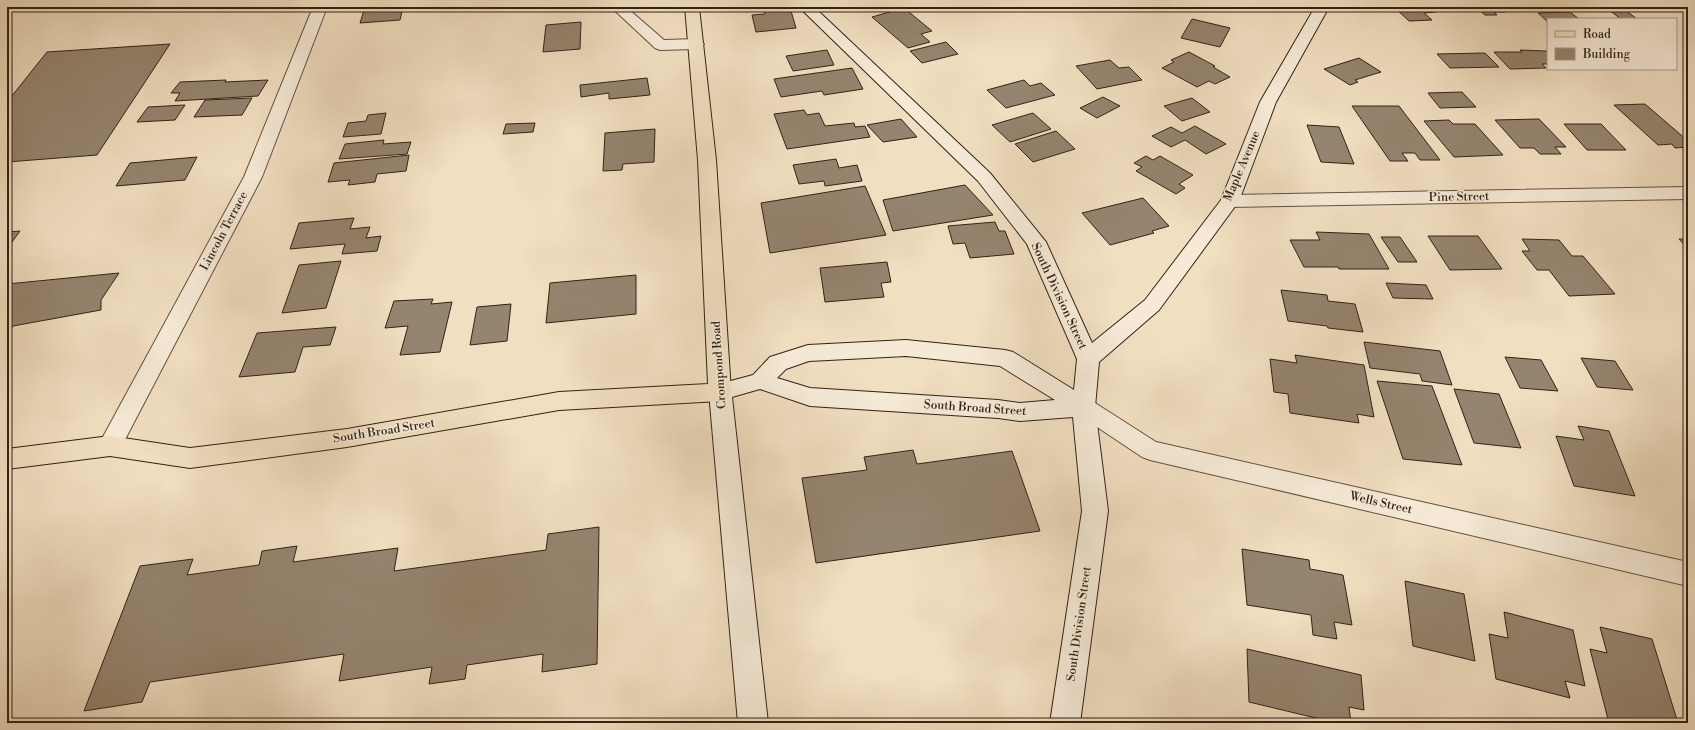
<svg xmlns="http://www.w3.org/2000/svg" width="1695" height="730" font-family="'Libre Bodoni',serif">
<rect width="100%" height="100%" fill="#f1dfc1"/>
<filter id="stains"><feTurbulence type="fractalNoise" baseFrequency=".005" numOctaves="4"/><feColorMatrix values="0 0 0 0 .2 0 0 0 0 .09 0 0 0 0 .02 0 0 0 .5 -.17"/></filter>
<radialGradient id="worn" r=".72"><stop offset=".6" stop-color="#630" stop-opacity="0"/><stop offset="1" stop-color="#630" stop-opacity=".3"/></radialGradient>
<g fill="#95846f" stroke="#312216">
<polygon points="365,7 403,7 400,20 360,23"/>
<polygon points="1212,7 1231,7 1229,11"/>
<polygon points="1414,7 1459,7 1432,8 1436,12 1424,13 1432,20 1409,21 1395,8"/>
<polygon points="1476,7 1518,7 1500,8 1505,12 1494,12 1497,15 1485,15"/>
<polygon points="1605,7 1621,7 1637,19 1621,19"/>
<polygon points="786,8 787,12 791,11 796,28 756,32 752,15 765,14 764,10"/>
<polygon points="904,8 932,31 921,34 930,42 908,48 872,17"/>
<polygon points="1570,12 1579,19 1548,19 1548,22 1538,13"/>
<polygon points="1192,19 1230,28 1220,47 1181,38"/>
<polygon points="581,22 580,49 543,52 546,25"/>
<polygon points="946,42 958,54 922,63 910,51"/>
<polygon points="170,44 97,155 7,162 7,102 47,52"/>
<polygon points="827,50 834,65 793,71 786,56"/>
<polygon points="1520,50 1546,51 1548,52 1548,64 1542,64 1546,68 1510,69 1494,52 1522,52"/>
<polygon points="1189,52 1215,66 1213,67 1230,77 1215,84 1209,81 1197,87 1162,68 1174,62 1171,60"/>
<polygon points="1485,53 1499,67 1450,68 1437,54"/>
<polygon points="1359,58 1381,72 1355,80 1358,82 1350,85 1324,69"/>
<polygon points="1110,60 1119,68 1129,67 1142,80 1097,89 1076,66"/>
<polygon points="852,68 863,89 824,95 822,91 781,97 774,79"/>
<polygon points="647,78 650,95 609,99 609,93 581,97 580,85"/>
<polygon points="226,80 225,82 268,80 258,96 175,101 180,93 171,93 180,82"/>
<polygon points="1024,80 1030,86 1041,83 1055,95 1006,108 987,90"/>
<polygon points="1462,92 1476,107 1440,108 1428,93"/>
<polygon points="1103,97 1120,106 1097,118 1080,108"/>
<polygon points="252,98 242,115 194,117 205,100"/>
<polygon points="1192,98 1210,112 1182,121 1164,106"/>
<polygon points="1645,104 1688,141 1685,142 1688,147 1675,148 1672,144 1658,145 1614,105"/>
<polygon points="185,105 175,120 137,122 148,107"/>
<polygon points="1352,106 1399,106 1440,160 1420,160 1415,153 1402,153 1408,161 1390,161"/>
<polygon points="804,110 807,115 819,113 825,126 854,123 855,127 865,126 870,137 787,149 774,114"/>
<polygon points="386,113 381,134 343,137 348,123 366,121 368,115"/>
<polygon points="1033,113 1051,129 1010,142 992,125"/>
<polygon points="901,119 917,137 883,142 867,125"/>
<polygon points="1539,119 1566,147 1555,147 1561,154 1540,154 1534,148 1520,148 1495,120"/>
<polygon points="1449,120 1453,124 1475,124 1503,155 1454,157 1424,121"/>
<polygon points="535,123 533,132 503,134 506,124"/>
<polygon points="1564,124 1601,124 1626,150 1587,150"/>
<polygon points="1307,125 1339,127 1354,164 1321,162"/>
<polygon points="1195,126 1226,144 1206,154 1185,140 1171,147 1152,136 1171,127 1182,133"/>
<polygon points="655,129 654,162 623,164 622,170 603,171 605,133"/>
<polygon points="1056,131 1075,149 1033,162 1015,144"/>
<polygon points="384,140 383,144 411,142 407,154 339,159 345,144"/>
<polygon points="409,155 406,171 377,174 375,182 348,185 350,180 328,182 334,163"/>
<polygon points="1146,156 1153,160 1160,156 1193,175 1179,184 1185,188 1176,194 1136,171 1142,167 1134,163"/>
<polygon points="197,157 185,180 116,186 130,163"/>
<polygon points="836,159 839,168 857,165 862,181 825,186 824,181 799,184 793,165"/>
<polygon points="965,185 993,215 893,231 883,200"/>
<polygon points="865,186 886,235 770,253 761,203"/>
<polygon points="1143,198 1169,226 1152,231 1154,233 1110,245 1082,213"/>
<polygon points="354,218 350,229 370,227 366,238 381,236 377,251 342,254 345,244 290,249 299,223"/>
<polygon points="995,222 999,231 1005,231 1014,254 970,258 965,243 953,244 948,226"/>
<polygon points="20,231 7,249 7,232"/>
<polygon points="1316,232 1369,234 1389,269 1339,269 1338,267 1304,267 1290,240 1320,240"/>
<polygon points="1428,236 1478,236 1502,269 1450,270"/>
<polygon points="1381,237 1400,237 1417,262 1398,262"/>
<polygon points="1522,239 1559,240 1572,256 1583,256 1615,294 1569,296 1549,270 1537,270 1522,251 1530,251"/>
<polygon points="1679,239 1688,239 1688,249"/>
<polygon points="341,261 326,308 282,313 299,265"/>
<polygon points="887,262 891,282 881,283 884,297 825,302 820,268"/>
<polygon points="119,273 101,300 101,310 13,326 7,336 7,284"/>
<polygon points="636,275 636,314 546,323 550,283"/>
<polygon points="1386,283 1426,285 1433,299 1393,298"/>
<polygon points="1281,290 1327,295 1328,301 1355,304 1363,332 1328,328 1327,326 1288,321"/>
<polygon points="433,299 431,304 452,302 440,352 400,355 408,326 385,328 394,301"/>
<polygon points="511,304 507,341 470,345 477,307"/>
<polygon points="336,327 330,345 303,347 295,372 239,377 257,333"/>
<polygon points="1364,342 1440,351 1452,385 1422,381 1420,374 1370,368"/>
<polygon points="1295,355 1364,365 1374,417 1357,414 1359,423 1290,413 1288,394 1274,392 1270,359 1297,363"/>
<polygon points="1505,357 1541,360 1558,391 1520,388"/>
<polygon points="1581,358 1615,361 1633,390 1597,387"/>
<polygon points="1377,381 1432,386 1462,465 1403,459"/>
<polygon points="1454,389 1499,394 1521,448 1474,443"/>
<polygon points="1578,426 1609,431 1635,496 1574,486 1556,436 1584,440"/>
<polygon points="913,450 917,464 1012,451 1040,531 816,563 802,478 867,470 864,457"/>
<polygon points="599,527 597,664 542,672 543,654 467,665 465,679 429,684 432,667 339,681 344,654 150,682 142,702 84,711 140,566 193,559 187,575 259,565 262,551 297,546 293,562 398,548 394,571 546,550 548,534"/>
<polygon points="1242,549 1309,560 1310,569 1343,575 1352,625 1334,622 1337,639 1313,635 1311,615 1247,605"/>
<polygon points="1405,581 1464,594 1475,661 1413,646"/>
<polygon points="1504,612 1573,630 1585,686 1565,681 1570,698 1496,679 1489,634 1508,638"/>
<polygon points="1600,627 1652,639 1678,723 1609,723 1590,649 1607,653"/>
<polygon points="1247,649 1361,675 1364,710 1349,707 1351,723 1324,723 1324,720 1249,702"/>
</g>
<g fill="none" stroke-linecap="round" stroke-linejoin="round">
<defs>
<polygon id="lane" points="611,7 626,7 664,40 696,39 701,41 704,44 701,47 696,49 660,50 655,48"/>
<g id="street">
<polygon points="313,7 327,7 262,177 118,453 110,456 102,453 98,446 244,177"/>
<polygon points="1688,187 1688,199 1230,207 1223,205 1221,201 1223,197 1230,195"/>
<polygon points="1084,398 1092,401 1156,442 1688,562 1688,586 1150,460 1142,457 1076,413 1073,407 1076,401"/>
</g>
<path id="secondary" d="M799,7H814L990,173L1046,242L1092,343L1145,300L1221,200L1260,102L1315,7H1329L1276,102L1239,201L1159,310L1099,362L1095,407L1108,511L1080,723H1050L1082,511L1073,417L1020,421L998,418L810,406L760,389L732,397L768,723H738L709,392L712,386L753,375L770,357L808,345L906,340L1005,350L1013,352L1074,390L1077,359L1027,244L978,181ZM906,356L1000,366L1055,400L1020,403L998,400L810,388L777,378L786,369L809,361Z"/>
<polygon id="primary" points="685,7 699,7 716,160 731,392 728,398 720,401 559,410 347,447 190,468 110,456 7,469 7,449 110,436 190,448 347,429 559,392 708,384 698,160"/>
</defs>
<use href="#lane" stroke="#615141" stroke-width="2"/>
<use href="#street" stroke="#615141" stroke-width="2"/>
<use href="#secondary" stroke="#312216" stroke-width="2"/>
<use href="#primary" stroke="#312216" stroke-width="2"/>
<use href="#lane" fill="#f6ead7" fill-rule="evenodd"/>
<use href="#street" fill="#f6ead7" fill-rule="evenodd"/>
<use href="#secondary" fill="#f6ead7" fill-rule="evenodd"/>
<use href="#primary" fill="#f1dfc1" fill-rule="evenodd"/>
</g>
<g text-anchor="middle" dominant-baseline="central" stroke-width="3" stroke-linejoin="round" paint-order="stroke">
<g font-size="12" fill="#312216" stroke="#f6ead7">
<text transform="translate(1242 166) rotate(-67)">Maple Avenue</text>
<text transform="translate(1459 197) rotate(-1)">Pine Street</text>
<text transform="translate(224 231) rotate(-62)">Lincoln Terrace</text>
<text transform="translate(1059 296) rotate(65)">South Division Street</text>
<text transform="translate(719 365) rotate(-94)">Crompond Road</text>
<text transform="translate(975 408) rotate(4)">South Broad Street</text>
<text transform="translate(384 431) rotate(-9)">South Broad Street</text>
<text transform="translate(1381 503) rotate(13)">Wells Street</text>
<text transform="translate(1079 624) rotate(-82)">South Division Street</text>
</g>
</g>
<rect width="1695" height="730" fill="none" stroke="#f1dfc1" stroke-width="24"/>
<rect x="8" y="8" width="1679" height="714" fill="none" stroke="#312216" stroke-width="2"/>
<rect x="12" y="12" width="1671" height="706" fill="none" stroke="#312216"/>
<rect x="1547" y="18" width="130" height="52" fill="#f6ead7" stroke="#a79a8a"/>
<rect x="1555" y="31" width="20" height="6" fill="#f1dfc1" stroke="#a79a8a"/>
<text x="1583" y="38" font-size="12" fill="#312216">Road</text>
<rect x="1555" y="48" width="20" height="12" fill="#95846f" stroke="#a79a8a"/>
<text x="1583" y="58" font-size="12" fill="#312216">Building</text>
<rect width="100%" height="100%" filter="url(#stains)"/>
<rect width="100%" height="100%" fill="url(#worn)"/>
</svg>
